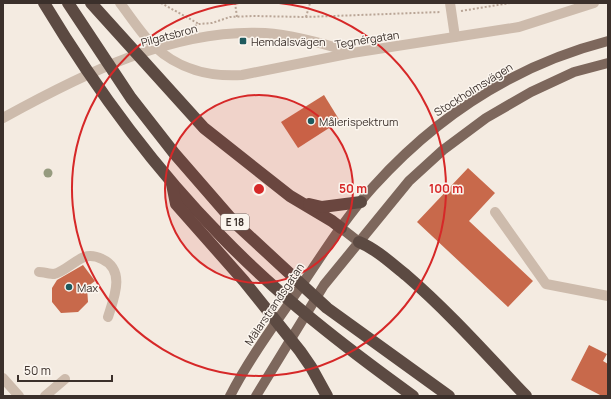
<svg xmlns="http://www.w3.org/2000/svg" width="611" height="399" font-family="Manrope,sans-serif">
<rect width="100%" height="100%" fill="#f4ebe1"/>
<g fill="#c8694b">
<polygon points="324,95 340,121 298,148 281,122"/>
<polygon points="468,168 495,193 469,221 533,281 508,307 417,222"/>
<polygon points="83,265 95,281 87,287 88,302 78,312 61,313 52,302 52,288 57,280"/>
<polygon points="589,345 607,354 603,361 608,364 608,396 602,396 571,380"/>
</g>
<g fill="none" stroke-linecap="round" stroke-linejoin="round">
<g stroke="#b9a596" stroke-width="2" stroke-dasharray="2 2" stroke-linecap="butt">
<polyline points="161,3 199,24"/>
<polyline points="235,3 237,17"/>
<polyline points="461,11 510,3"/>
<polyline points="306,17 310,3"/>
<polyline points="195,26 199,24 212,23 230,17 253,16 306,17 441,12"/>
</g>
<g stroke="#cdbbac" stroke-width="10">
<path d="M120,3C130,16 143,36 154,46C178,69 210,77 242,75L352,53L519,27L594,3"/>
<polyline points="450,3 455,37"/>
<path d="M3,118C81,75 173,28 265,33C294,35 322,43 350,52"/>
<polyline points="495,212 546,284 608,296"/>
<path d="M39,272C43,272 50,274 54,274C64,272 74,261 84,257C90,255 96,256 102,259C126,270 114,298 108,317"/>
<polyline points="3,378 19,396"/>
<polyline points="45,396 65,379"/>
</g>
<g stroke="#7d675c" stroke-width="10">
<polyline points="341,228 359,242"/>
<path d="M230,396C249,359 275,324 299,289C322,255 345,218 373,187C437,116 515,65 608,41"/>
<polyline points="256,396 324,285 409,181 443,150 486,118 531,92 574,72 608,63"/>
</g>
<g stroke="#5c4a42" stroke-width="12">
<path d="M44,3C94,86 152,166 221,236C279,296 345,347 413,396"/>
<polyline points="68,3 131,98 174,153 234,222 327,308 449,396"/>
<polyline points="91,3 204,128 290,196 332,221 341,228"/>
<polyline points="172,184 176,204 244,281 300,351 311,367 327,396"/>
<polyline points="309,204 322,207 361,202"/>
<path d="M359,242C376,249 391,263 406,275C449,312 487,355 526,396"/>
</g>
</g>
<circle fill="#969b7f" cx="48" cy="173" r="4.5"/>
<circle cx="259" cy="189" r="94" fill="#d62828" fill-opacity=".12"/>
<g fill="none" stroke="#d62828" stroke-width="2">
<circle cx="259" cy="189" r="94"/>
<path d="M279 3A187 187 0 1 1 239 3"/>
</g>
<g fill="#1f5a5e" stroke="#fbf5ee" stroke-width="1.5">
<rect x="239" y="37" width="8" height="8" rx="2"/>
<circle cx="311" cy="121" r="4"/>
<circle cx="69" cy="287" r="4"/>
</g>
<g text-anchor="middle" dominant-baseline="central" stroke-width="3" stroke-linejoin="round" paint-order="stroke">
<rect fill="#fbf5ee" stroke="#756b66" stroke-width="1" x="221" y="214" width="28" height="16" rx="3"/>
<g font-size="10" font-weight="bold" fill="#3b302b">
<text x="235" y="222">E 18</text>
</g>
<g font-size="11" fill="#3b302b" stroke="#fbf5ee">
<text transform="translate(169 35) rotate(-15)">Pilgatsbron</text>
<text transform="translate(367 39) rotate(-9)">Tegnérgatan</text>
<text transform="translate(473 89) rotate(-32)">Stockholmsvägen</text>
<text transform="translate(274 304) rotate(-56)">Mälarstrandsgatan</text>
</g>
<g font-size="11" fill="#3b302b" stroke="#fbf5ee" text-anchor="start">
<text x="251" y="41">Hemdalsvägen</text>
<text x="319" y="121">Målerispektrum</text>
<text x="77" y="287">Max</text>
</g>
</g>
<circle cx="259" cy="189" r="6" fill="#d62828" stroke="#fbf5ee" stroke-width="2"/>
<g font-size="12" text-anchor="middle" font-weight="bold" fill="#d62828" stroke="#fbf5ee" stroke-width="3" stroke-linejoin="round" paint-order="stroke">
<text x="353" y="193">50 m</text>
<text x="446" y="193">100 m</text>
</g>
<rect width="611" height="399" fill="none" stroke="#3b302b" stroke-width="8"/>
<path d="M18 375v6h94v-6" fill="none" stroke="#3b302b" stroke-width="2"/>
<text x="24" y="375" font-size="12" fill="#3b302b" stroke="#fbf5ee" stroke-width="3" paint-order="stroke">50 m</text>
</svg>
